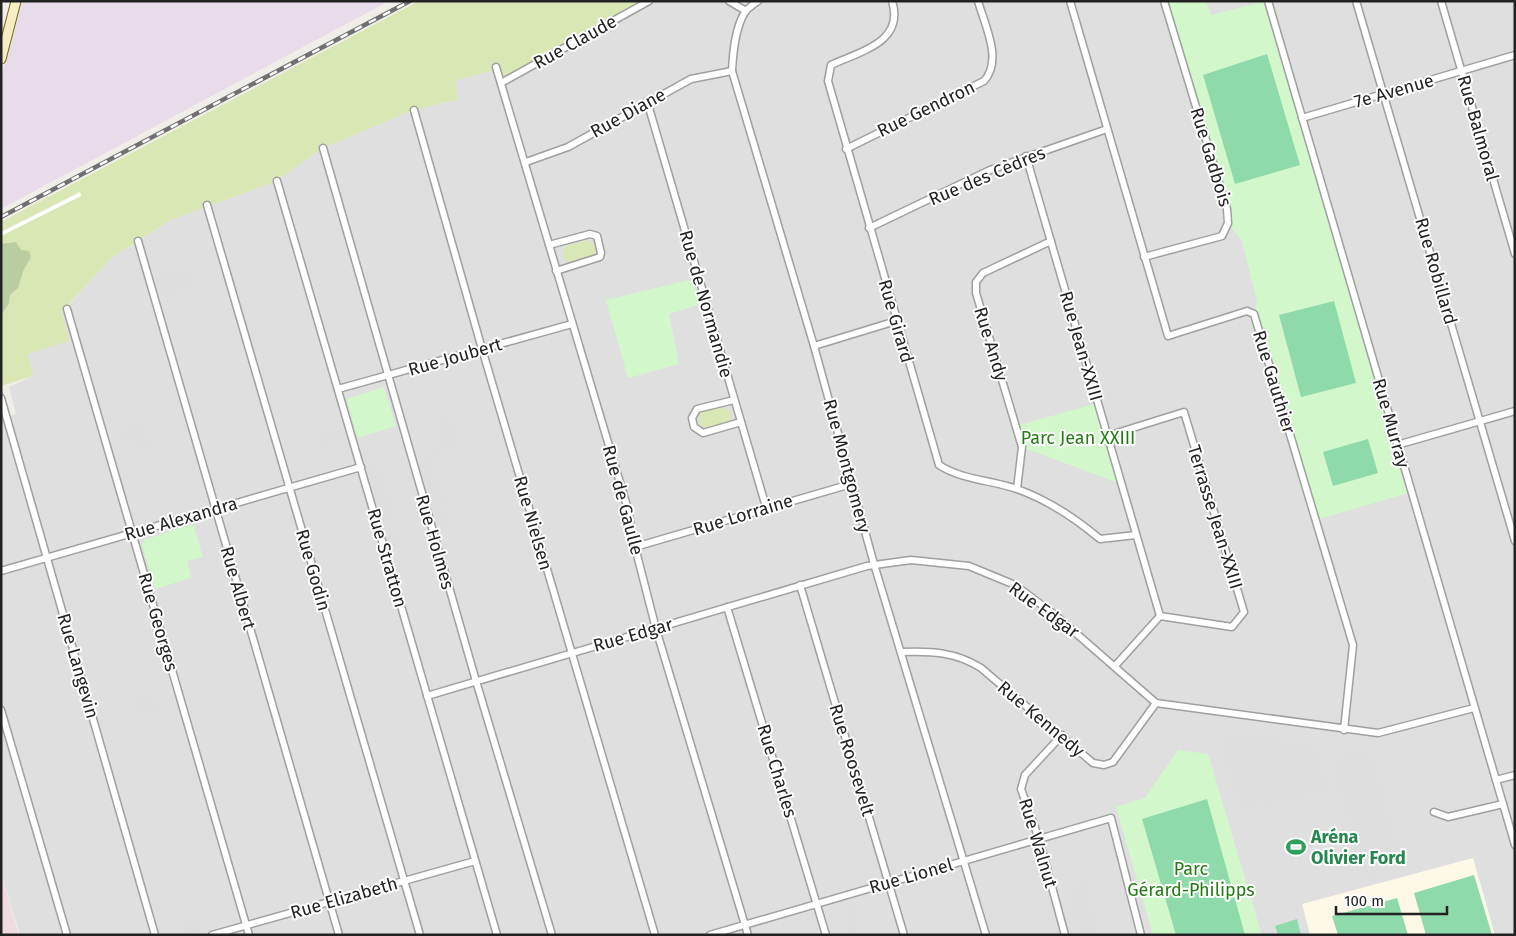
<svg xmlns="http://www.w3.org/2000/svg" width="1516" height="936" font-family="'Fira Sans',sans-serif">
<rect width="100%" height="100%" fill="#f1ede9"/>
<polygon fill="#e0dfdf" points="649,1 1515,1 1515,935 20,935 1,872 1,419 16,414 9,387 33,376 27,354 69,341 62,313 110,259 171,220 277,181 323,148 414,110 459,99 455,81 490,71 496,67"/>
<polygon fill="#f0dbdf" points="1,873 19,935 1,935"/>
<polygon fill="#e9dcea" points="21,1 389,1 1,209 1,78"/>
<polygon fill="#fdf8e7" points="1473,858 1495,935 1310,935 1302,904"/>
<g fill="#d9e7b4">
<polygon points="419,1 649,1 501,83 496,67 491,71 455,81 459,99 414,110 323,148 277,181 171,220 110,259 62,312 69,341 28,354 33,376 1,386 1,316 9,303 10,295 18,288 24,269 31,258 21,250 1,244 1,222"/>
<polygon points="588,240 595,245 596,251 590,257 572,262 564,259 563,252 566,246"/>
<polygon points="721,407 730,411 732,415 728,422 707,428 701,426 698,419 702,412"/>
</g>
<polygon fill="#b9cda1" points="16,242 21,250 29,251 31,258 24,269 18,288 10,295 9,303 1,316 1,244"/>
<g fill="#d2f7cb">
<polygon points="1164,1 1206,1 1211,15 1266,1 1412,492 1316,520 1254,314 1257,301 1242,241 1228,223"/>
<polygon points="693,279 701,304 669,314 679,364 628,378 606,300"/>
<polygon points="384,387 396,426 357,438 347,399"/>
<polygon points="1098,403 1121,484 1022,447 1016,426"/>
<polygon points="193,524 203,557 187,561 191,578 155,589 142,544 144,540"/>
<polygon points="1178,750 1208,754 1262,935 1153,935 1116,807 1145,798"/>
</g>
<g fill="#8edaab">
<polygon points="1267,54 1300,165 1235,184 1203,75"/>
<polygon points="1334,301 1356,383 1301,397 1279,315"/>
<polygon points="1368,439 1378,473 1333,486 1323,452"/>
<polygon points="1207,799 1245,935 1176,935 1142,819"/>
<polygon points="1474,875 1492,935 1426,935 1414,893"/>
<polygon points="1397,898 1408,935 1338,935 1332,916"/>
<polygon points="1297,919 1301,935 1278,935 1275,926"/>
</g>
<g fill="#dedede">
<polygon points="189,266 195,287 163,297 156,275"/>
<polygon points="450,412 460,446 436,453 438,460 432,462 441,495 448,494 450,499 443,502 449,524 440,527 420,457 432,454 431,448 443,445 435,416"/>
<polygon points="139,417 141,423 144,422 151,446 138,449 135,439 116,445 114,437 132,431 129,421"/>
<polygon points="341,430 345,441 320,449 317,436"/>
<polygon points="379,462 395,520 384,523 368,465"/>
<polygon points="394,525 401,546 390,550 384,528"/>
<polygon points="148,695 152,705 170,700 171,707 140,716 136,698"/>
<polygon points="1232,732 1316,743 1331,791 1270,807 1261,804 1239,811 1217,734"/>
<polygon points="1371,752 1406,871 1364,880 1329,756"/>
<polygon points="1085,881 1101,935 1079,935 1067,894 1074,891 1078,882"/>
<polygon points="854,902 862,935 851,935 843,905"/>
<polygon points="201,918 204,930 179,935 177,924"/>
</g>
<polygon fill="#fff" points="80,192 81,196 1,236 1,232"/>
<g fill="none" stroke-linecap="round" stroke-linejoin="round">
<defs>
<g id="street">
<polyline points="729,1 746,11"/>
<path d="M758,1C754,4 748,8 745,12C735,28 733,52 732,71L814,346L874,564L986,935"/>
<path d="M892,1C905,42 861,51 831,65L828,81L939,465C962,480 991,480 1017,489C1048,500 1075,518 1100,539L1136,535"/>
<polyline points="1070,1 1168,336 1247,311 1254,314 1353,645 1344,730"/>
<polyline points="1268,1 1515,845"/>
<polyline points="1356,1 1515,541"/>
<polyline points="1441,1 1515,254"/>
<polyline points="496,67 627,506 635,547 656,629 748,935"/>
<polyline points="501,83 649,1"/>
<polyline points="647,101 766,507"/>
<polyline points="414,110 480,342 655,935"/>
<polyline points="1302,118 1515,55"/>
<polyline points="323,148 476,681 552,935"/>
<path d="M846,149L984,81C1003,60 985,26 978,1"/>
<polyline points="1026,156 1160,616"/>
<polyline points="526,162 568,147 691,79 732,71"/>
<polyline points="277,181 497,935"/>
<polyline points="207,205 420,935"/>
<polyline points="869,228 990,170 1107,129"/>
<polyline points="138,241 339,935"/>
<polyline points="549,245 590,234 597,236 601,253 600,257 556,271"/>
<polyline points="1144,257 1222,236 1228,223 1227,209 1164,1"/>
<polyline points="67,309 249,935"/>
<polyline points="814,346 896,321"/>
<polyline points="338,389 572,324"/>
<polyline points="1,398 155,935"/>
<polyline points="734,400 697,409 692,418 694,427 703,433 741,422"/>
<polyline points="1107,436 1184,412 1244,612 1232,627 1160,616"/>
<polyline points="1397,445 1515,411"/>
<polyline points="1017,489 1022,447 976,293 976,282 983,273 1051,241"/>
<polyline points="635,547 851,484"/>
<polyline points="1,571 361,467"/>
<polyline points="800,585 904,935"/>
<polyline points="727,607 826,935"/>
<path d="M902,652C931,651 956,652 981,668L1093,763L1104,765L1113,762L1156,703"/>
<polyline points="1115,666 1160,616"/>
<polyline points="427,696 867,566 911,560 969,566 1015,585 1055,615 1156,703 1378,733 1474,708"/>
<polyline points="1,710 67,935"/>
<polyline points="1062,735 1025,775 1021,789 1039,839 1065,935"/>
<polyline points="1496,780 1515,775"/>
<polyline points="1434,812 1448,817 1503,804"/>
<polyline points="212,935 475,861"/>
<polyline points="710,935 1111,818 1141,935"/>
</g>
<polyline id="secondary" points="1,59 16,1"/>
</defs>
<use href="#street" stroke="#9f9f9f" stroke-width="9"/>
<use href="#secondary" stroke="#75680d" stroke-width="11"/>
<use href="#street" stroke="#fff" stroke-width="6"/>
<use href="#secondary" stroke="#f6edc3" stroke-width="9"/>
<defs>
<polyline id="rail" points="1,217 410,1"/>
</defs>
<use href="#rail" stroke="#707070" stroke-width="4.5"/>
<use href="#rail" stroke="#fff" stroke-width="2.5" stroke-dasharray="8" stroke-linecap="butt"/>
</g>
<defs>
<symbol id="stadium-bare" viewBox="-9 -9 18 18"><path d="M0-5a6.5 5 0 1 0 0 10a6.5 5 0 1 0 0-10ZM-3.5-1.8h7v3.6h-7Z" fill="#2e9e5b" stroke="#fff" stroke-width="2.5" paint-order="stroke"/></symbol>
</defs>
<g fill-rule="evenodd">
<use href="#stadium-bare" x="1282" y="833" width="28" height="28"/>
</g>
<g text-anchor="middle" dominant-baseline="central" stroke-width="4" stroke-linejoin="round" paint-order="stroke">
<g font-size="18" fill="#222" stroke="#fff">
<text transform="translate(575 42) rotate(-29)">Rue Claude</text>
<text transform="translate(1394 91) rotate(-16)">7e Avenue</text>
<text transform="translate(926 109) rotate(-26)">Rue Gendron</text>
<text transform="translate(628 113) rotate(-29)">Rue Diane</text>
<text transform="translate(1478 128) rotate(74)">Rue Balmoral</text>
<text transform="translate(1211 157) rotate(73)">Rue Gadbois</text>
<text transform="translate(987 176) rotate(-23)">Rue des Cèdres</text>
<text transform="translate(1436 271) rotate(74)">Rue Robillard</text>
<text transform="translate(706 304) rotate(74)">Rue de Normandie</text>
<text transform="translate(896 321) rotate(74)">Rue Girard</text>
<text transform="translate(991 344) rotate(73)">Rue Andy</text>
<text transform="translate(1081 346) rotate(74)">Rue Jean-XXIII</text>
<text transform="translate(455 357) rotate(-16)">Rue Joubert</text>
<text transform="translate(1274 382) rotate(73)">Rue Gauthier</text>
<text transform="translate(1391 423) rotate(74)">Rue Murray</text>
<text transform="translate(847 466) rotate(75)">Rue Montgomery</text>
<text transform="translate(623 500) rotate(75)">Rue de Gaulle</text>
<text transform="translate(743 515) rotate(-17)">Rue Lorraine</text>
<text transform="translate(1215 517) rotate(73)">Terrasse Jean-XXIII</text>
<text transform="translate(181 519) rotate(-16)">Rue Alexandra</text>
<text transform="translate(533 523) rotate(74)">Rue Nielsen</text>
<text transform="translate(435 542) rotate(74)">Rue Holmes</text>
<text transform="translate(387 558) rotate(74)">Rue Stratton</text>
<text transform="translate(313 570) rotate(74)">Rue Godin</text>
<text transform="translate(238 588) rotate(74)">Rue Albert</text>
<text transform="translate(1044 610) rotate(36)">Rue Edgar</text>
<text transform="translate(158 622) rotate(74)">Rue Georges</text>
<text transform="translate(633 635) rotate(-16)">Rue Edgar</text>
<text transform="translate(78 666) rotate(74)">Rue Langevin</text>
<text transform="translate(1041 719) rotate(40)">Rue Kennedy</text>
<text transform="translate(852 760) rotate(73)">Rue Roosevelt</text>
<text transform="translate(777 771) rotate(73)">Rue Charles</text>
<text transform="translate(1038 843) rotate(73)">Rue Walnut</text>
<text transform="translate(911 876) rotate(-16)">Rue Lionel</text>
<text transform="translate(344 898) rotate(-16)">Rue Elizabeth</text>
</g>
<g font-size="18" fill="#247c14" stroke="#fff">
<text x="1078" y="438">Parc Jean XXIII</text>
<text x="1191" y="869">Parc<tspan x="1191" dy="21">Gérard-Philipps</tspan></text>
</g>
<g font-size="18" font-weight="bold" fill="#27864d" stroke="#fff" text-anchor="start">
<text x="1311" y="837">Aréna<tspan x="1311" dy="21">Olivier Ford</tspan></text>
</g>
</g>
<rect width="1516" height="936" fill="none" stroke="#222222" stroke-width="5"/>
<path d="M1336 906v8h111v-8" fill="none" stroke="#222222" stroke-width="2.5"/>
<text x="1344" y="906" font-size="15" fill="#222222" stroke="#ffffff" stroke-width="4" paint-order="stroke">100 m</text>
</svg>
